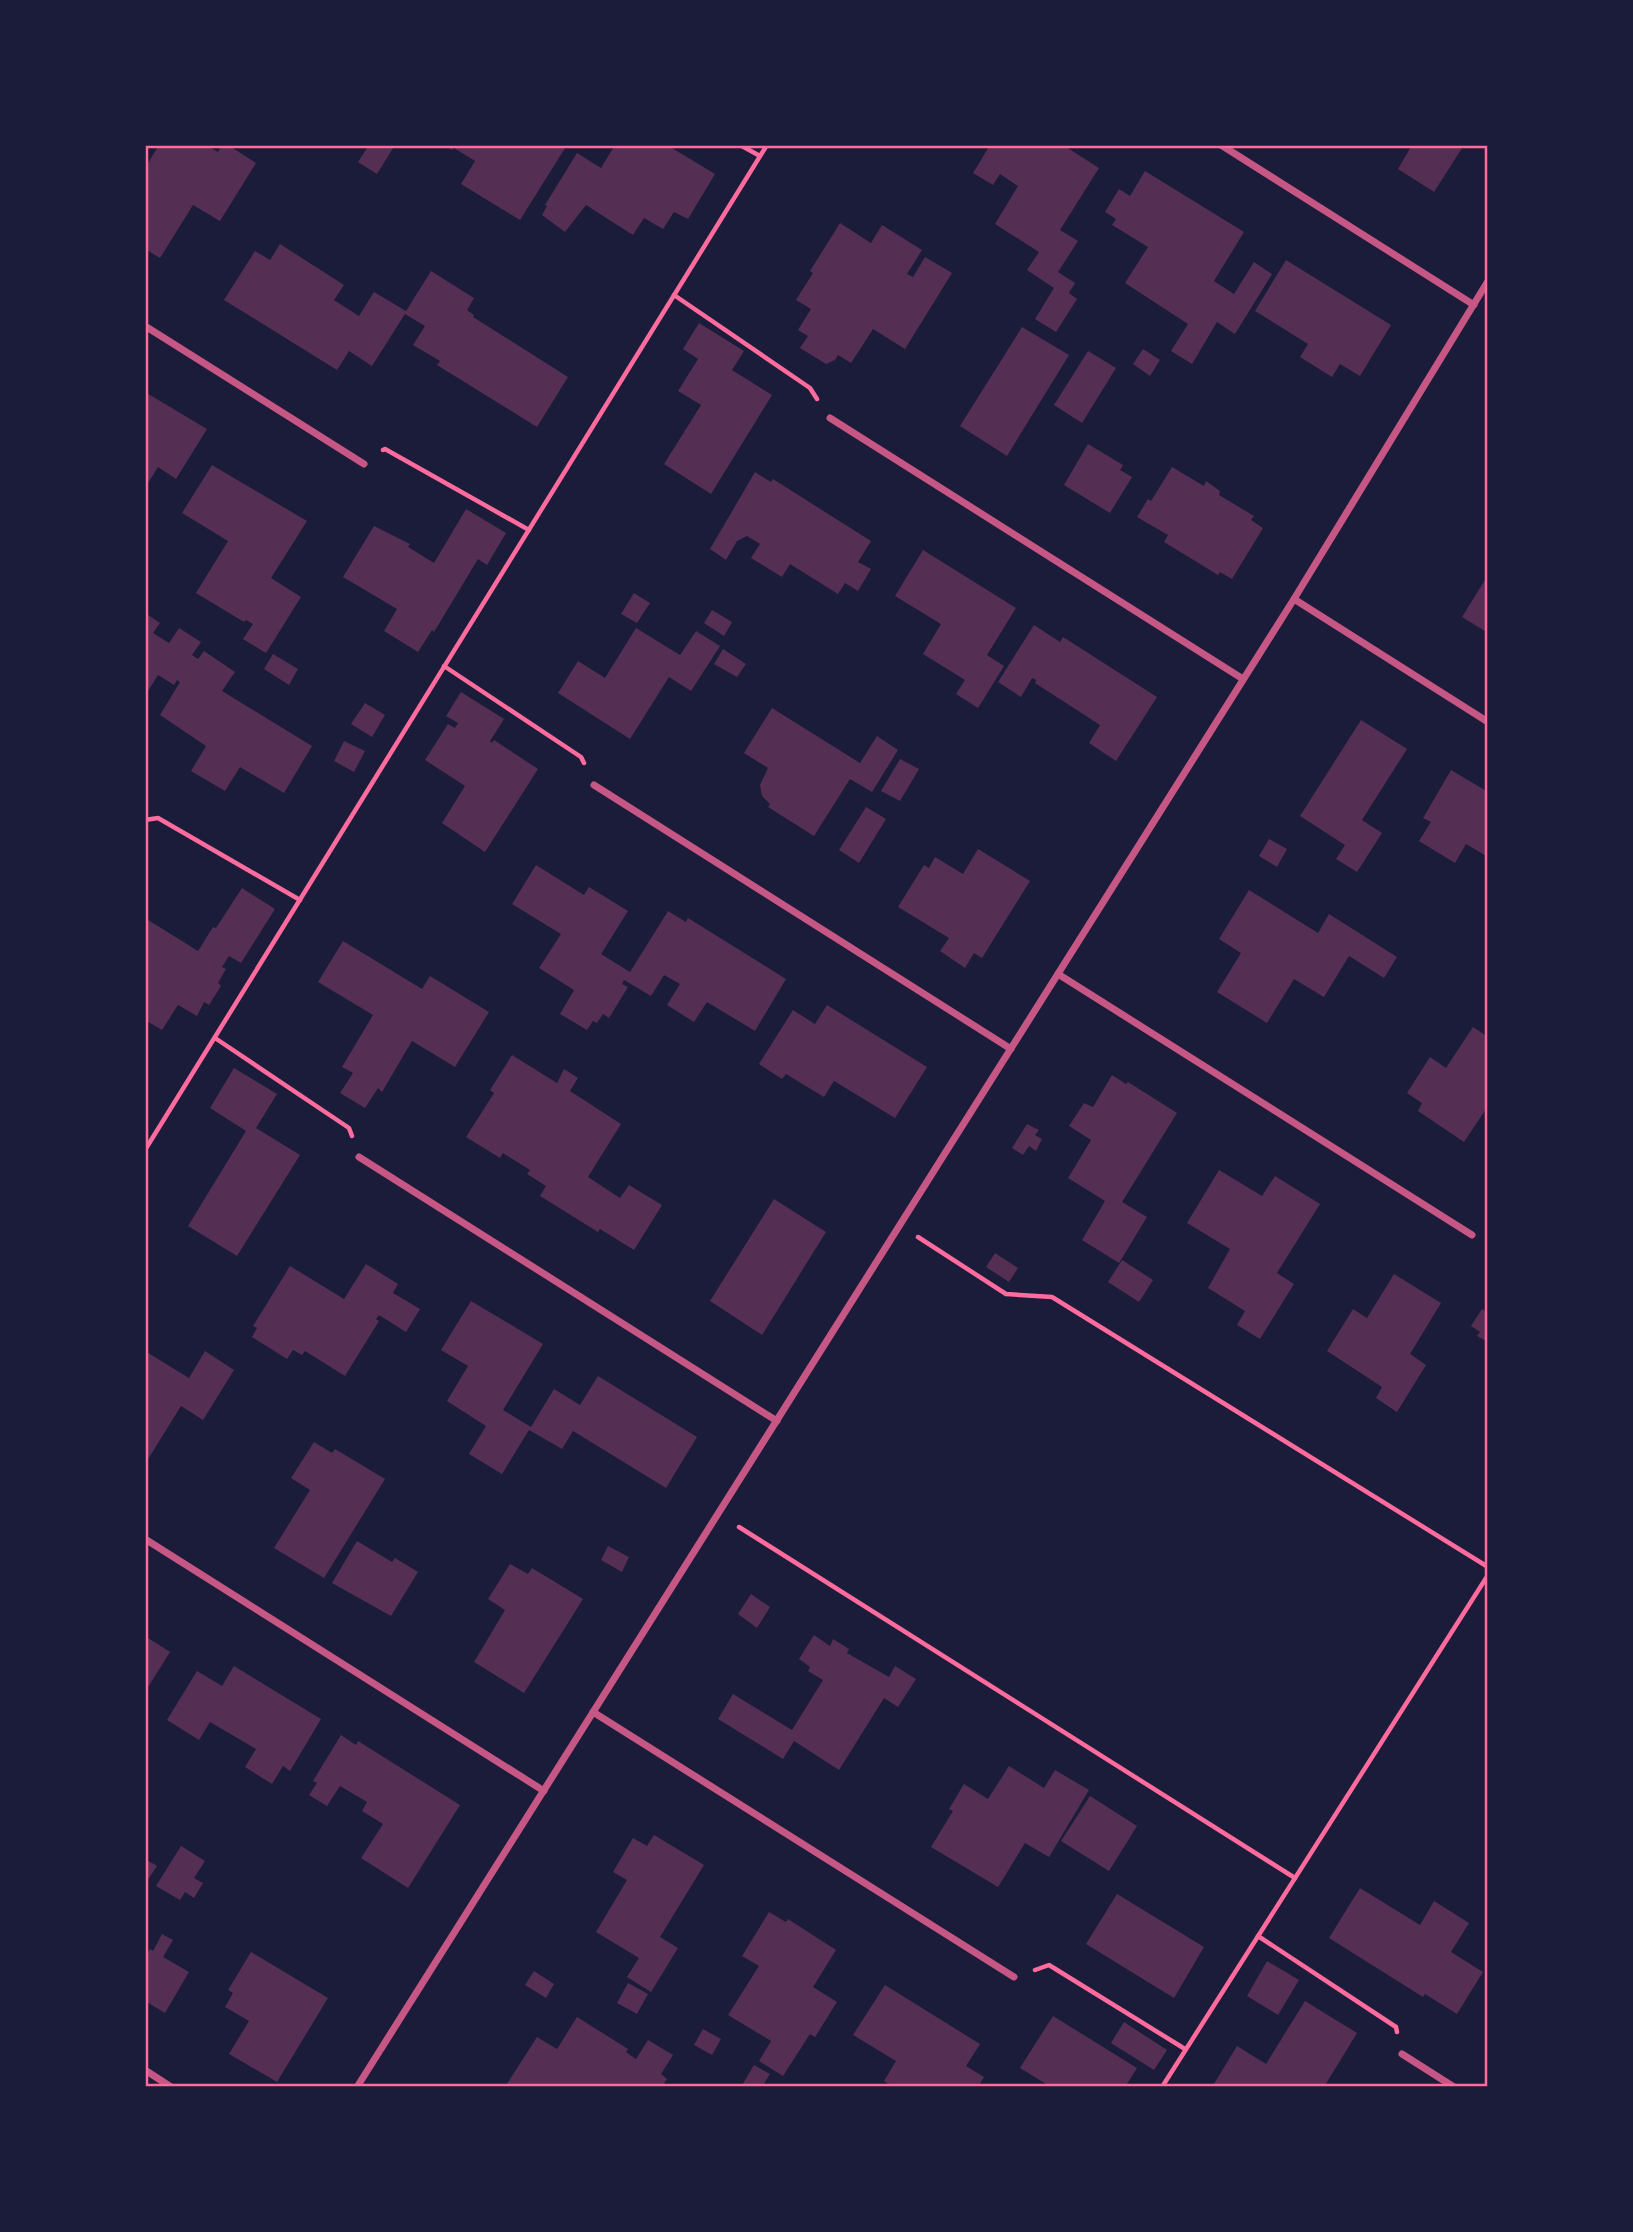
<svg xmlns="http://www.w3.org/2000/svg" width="1633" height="2232" font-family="Mulish,sans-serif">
<rect width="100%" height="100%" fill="#1b1b3a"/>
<g fill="#542f53">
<polygon points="159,145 206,145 218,152 222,145 228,145 256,163 220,221 193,205 160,258 145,249 145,168"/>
<polygon points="369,145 395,145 377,174 358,162"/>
<polygon points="444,145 567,145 520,220 461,184 475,161 454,148 452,150"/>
<polygon points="615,145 667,145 715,174 688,219 674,212 663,229 644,218 633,235 586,205 565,232 542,215 547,206 545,205 577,153 601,168"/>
<polygon points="990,145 1063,145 1099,168 1060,230 1078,241 1058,272 1075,283 1069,293 1077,299 1056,332 1035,319 1054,288 1027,270 1039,252 995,224 1018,186 1000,174 993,185 973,173"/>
<polygon points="1412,145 1464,145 1434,192 1398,169"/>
<polygon points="1145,171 1244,232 1214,281 1234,294 1254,262 1272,274 1235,334 1217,322 1192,364 1171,351 1188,324 1125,283 1148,247 1112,225 1116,219 1105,212 1119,189 1130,196"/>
<polygon points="840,223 871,243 882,225 922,250 907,274 913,277 925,257 952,273 905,349 873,329 851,363 838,355 835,360 826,364 800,348 808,336 798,330 811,309 796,300 813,273 810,271"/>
<polygon points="280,244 344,285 334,300 359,316 374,292 406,311 431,271 474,298 467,310 474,315 473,317 568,377 537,427 437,365 440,361 413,345 425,326 405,314 372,366 349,351 337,370 224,300 255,251 270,260"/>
<polygon points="1286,260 1391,325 1360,376 1340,364 1332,377 1300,357 1308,344 1255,311"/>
<polygon points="699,323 744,351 732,370 772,395 711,494 664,464 701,405 678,391 698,359 683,349"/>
<polygon points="1022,327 1069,355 1007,456 960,426"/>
<polygon points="1143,349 1160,360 1150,376 1133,364"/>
<polygon points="1088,351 1116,368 1082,423 1054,405"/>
<polygon points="145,392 207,429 176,479 158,467 145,488"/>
<polygon points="1088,444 1123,465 1120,470 1132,477 1110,513 1064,485"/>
<polygon points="212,465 307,521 271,578 301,597 266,653 243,639 253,624 246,620 244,622 196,593 228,541 182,513"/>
<polygon points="1172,467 1204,486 1206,481 1220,491 1219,495 1254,516 1251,520 1263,528 1232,579 1220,572 1218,575 1164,542 1168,535 1137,517 1148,499 1151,501"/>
<polygon points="755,472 771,482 773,479 871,541 858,562 871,569 858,591 845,583 838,594 790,564 782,577 751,558 760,544 747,536 737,541 726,560 710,549"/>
<polygon points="466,509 506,533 487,565 478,559 434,632 432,630 418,652 384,631 397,609 343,577 374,526 410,544 408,547 434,563"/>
<polygon points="923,550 1016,608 987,655 1004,666 978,708 956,694 965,680 923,654 941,624 895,596"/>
<polygon points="1488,575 1488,633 1462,617"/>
<polygon points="634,593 650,603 637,623 621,614"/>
<polygon points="712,610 732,622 724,636 704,623"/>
<polygon points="145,613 160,623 153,633 169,643 179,628 201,642 192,655 198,659 204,651 235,672 222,691 312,746 284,793 240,767 225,791 191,771 206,746 160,715 180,682 177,680 174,685 158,675 145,696"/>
<polygon points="1034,625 1060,642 1063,637 1157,697 1116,761 1089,743 1100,725 1035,683 1036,680 1032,678 1021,697 998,682"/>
<polygon points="636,628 680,655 696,631 720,646 691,691 669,677 630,739 558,693 578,661 605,678"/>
<polygon points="723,649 746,664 737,677 714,664"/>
<polygon points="273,654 298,669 289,685 264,669"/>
<polygon points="461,692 504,719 490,741 492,743 494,740 538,769 485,852 442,823 465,786 425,760 448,724 455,728 458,723 446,716"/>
<polygon points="365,703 385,715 372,737 351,724"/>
<polygon points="772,708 860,763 877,736 898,750 872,792 850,779 814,836 768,807 770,804 762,796 760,785 768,768 744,753"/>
<polygon points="1361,720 1407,749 1362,820 1382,833 1357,872 1336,859 1345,845 1300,816"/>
<polygon points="344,741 365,751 354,772 334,761"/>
<polygon points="900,759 919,769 900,801 881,791"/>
<polygon points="1451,770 1488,792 1488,857 1466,844 1455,863 1419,841 1431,822 1423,818"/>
<polygon points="866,807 886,819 859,863 839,850"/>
<polygon points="1269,839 1287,849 1277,867 1259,856"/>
<polygon points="978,849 1030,881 982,958 974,953 965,968 940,951 949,938 898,907 924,865 929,868 935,857 963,874"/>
<polygon points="536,865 584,895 589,887 628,911 601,954 630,972 668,911 686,922 688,918 786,979 755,1031 707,1002 694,1022 667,1005 680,984 664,975 651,996 624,980 622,984 628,987 609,1018 603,1014 597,1023 593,1021 587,1030 560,1014 574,990 539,968 561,934 512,904"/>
<polygon points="242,888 275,909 241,963 229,956 222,967 226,969 218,983 221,986 209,1005 204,1002 197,1016 178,1005 162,1030 145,1020 145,918 198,951 213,927 216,928"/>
<polygon points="1249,890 1318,933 1329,914 1397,957 1384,978 1349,956 1324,997 1294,979 1267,1023 1217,992 1241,953 1219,939"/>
<polygon points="343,941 422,989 430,976 489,1012 455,1067 412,1041 382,1092 378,1088 365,1108 340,1093 353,1073 342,1067 373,1015 318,982"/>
<polygon points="827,1005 927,1067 895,1118 834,1081 824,1097 786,1074 782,1079 759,1064 793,1010 815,1024"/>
<polygon points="1473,1027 1488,1037 1488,1106 1464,1142 1418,1111 1422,1103 1407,1093 1430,1057 1446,1068"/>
<polygon points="512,1055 557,1083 564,1069 578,1078 570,1091 621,1124 588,1177 620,1198 629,1185 662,1205 634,1250 600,1229 598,1232 540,1196 546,1186 527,1174 530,1170 503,1153 500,1158 466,1137 494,1093 490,1090"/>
<polygon points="234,1068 277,1094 256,1128 300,1155 237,1256 188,1226 246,1131 210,1108"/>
<polygon points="1112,1075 1126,1084 1128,1082 1177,1113 1122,1202 1147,1217 1119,1263 1082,1240 1105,1201 1068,1178 1091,1140 1069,1126 1084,1103 1093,1107"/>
<polygon points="1027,1124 1039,1130 1035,1135 1042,1139 1036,1151 1029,1146 1023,1155 1012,1148"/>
<polygon points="1219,1170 1262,1196 1275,1176 1320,1204 1277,1273 1294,1284 1260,1339 1237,1325 1245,1311 1208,1288 1230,1249 1187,1223"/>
<polygon points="774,1199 826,1232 762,1335 710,1301"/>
<polygon points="995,1253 1018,1268 1009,1282 986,1267"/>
<polygon points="1122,1260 1153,1280 1139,1302 1108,1282"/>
<polygon points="366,1264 398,1284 393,1293 420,1309 406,1332 379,1315 376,1319 379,1321 345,1376 305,1351 302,1355 293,1350 287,1359 252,1337 257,1328 253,1326 290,1266 344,1299"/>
<polygon points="1394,1274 1441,1303 1410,1354 1426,1365 1397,1412 1376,1398 1382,1387 1327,1351 1353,1309 1367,1318"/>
<polygon points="471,1301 543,1344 503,1410 531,1427 554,1389 580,1405 598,1376 697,1437 666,1488 573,1431 562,1449 529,1430 502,1474 469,1454 486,1426 447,1401 468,1366 441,1350"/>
<polygon points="1482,1309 1488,1313 1488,1342 1477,1336 1480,1332 1471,1326"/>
<polygon points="145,1351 189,1378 205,1351 234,1370 203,1420 181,1406 145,1464"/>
<polygon points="314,1442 332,1453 335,1449 385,1479 324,1578 274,1548 310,1490 291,1478"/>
<polygon points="357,1541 392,1562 395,1558 418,1572 391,1616 332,1583"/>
<polygon points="608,1546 629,1557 622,1572 601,1560"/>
<polygon points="510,1564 528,1574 532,1568 583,1599 524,1693 474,1662 505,1610 488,1599"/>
<polygon points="751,1594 770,1607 757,1628 738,1614"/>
<polygon points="814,1635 830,1646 833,1639 849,1649 847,1653 889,1677 895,1666 916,1679 898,1707 884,1698 839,1770 794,1741 783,1759 718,1719 733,1694 792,1730 823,1680 808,1671 810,1667 799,1659"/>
<polygon points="145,1636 170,1652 145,1692"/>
<polygon points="234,1666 321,1719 290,1771 283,1766 272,1784 245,1767 256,1749 210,1722 199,1740 167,1720 197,1671 222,1686"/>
<polygon points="341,1735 356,1745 358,1741 460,1805 408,1888 361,1858 383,1824 362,1811 367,1802 340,1786 327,1806 309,1795 317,1783 313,1781"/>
<polygon points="1009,1766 1044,1788 1055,1770 1089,1790 1049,1857 1025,1843 998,1887 931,1847 953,1811 949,1809 964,1784 988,1799"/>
<polygon points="1090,1796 1137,1826 1109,1871 1061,1841"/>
<polygon points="654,1835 704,1865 660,1937 678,1948 651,1992 627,1977 639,1958 596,1932 627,1880 613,1872 633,1838 647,1846"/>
<polygon points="181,1846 205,1861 194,1878 203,1883 194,1898 185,1892 180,1900 156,1886"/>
<polygon points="145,1859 157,1866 145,1884"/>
<polygon points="1360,1888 1420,1925 1434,1901 1469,1923 1451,1952 1483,1972 1457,2014 1425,1994 1423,1997 1329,1938"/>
<polygon points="1117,1894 1204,1947 1174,1998 1086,1944"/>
<polygon points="769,1912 786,1922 788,1919 836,1950 813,1987 837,2002 815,2037 810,2034 783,2076 759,2061 771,2041 728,2015 759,1966 742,1956"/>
<polygon points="162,1934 173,1940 163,1957 189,1972 165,2013 145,2001 145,1957 150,1949 153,1951"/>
<polygon points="251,1952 328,1998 277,2082 229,2054 249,2021 225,2007 233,1993 228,1990"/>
<polygon points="1267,1961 1299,1980 1278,2015 1247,1996"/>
<polygon points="534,1971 554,1984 546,1998 525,1985"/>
<polygon points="628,1983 648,1994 637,2014 617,2003"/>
<polygon points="885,1985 980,2044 966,2066 984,2077 978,2087 893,2087 884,2081 896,2061 853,2035"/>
<polygon points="1305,2001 1357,2033 1324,2087 1212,2087 1237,2046 1266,2064"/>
<polygon points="1053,2016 1137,2068 1125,2087 1051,2087 1020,2068"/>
<polygon points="577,2017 628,2049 626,2052 636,2059 648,2040 673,2055 661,2074 667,2079 662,2087 505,2087 537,2037 557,2049"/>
<polygon points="1124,2022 1167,2050 1154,2070 1111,2043"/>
<polygon points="703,2029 721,2039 712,2055 694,2045"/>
<polygon points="754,2065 770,2074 762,2087 741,2087"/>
</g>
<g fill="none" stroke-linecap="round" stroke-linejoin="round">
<g stroke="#ff6b9d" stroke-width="4.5">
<polyline points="740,145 760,156"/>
<polyline points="674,295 810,388 817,399"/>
<polyline points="383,450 385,449 529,530"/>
<polyline points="444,666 581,757 584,763"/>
<polyline points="145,820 158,818 300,900"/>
<polyline points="215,1038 349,1128 352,1136"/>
<polyline points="145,1150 767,145"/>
<polyline points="918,1237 1006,1294 1052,1297 1488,1567"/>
<polyline points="739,1527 1295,1878"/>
<polyline points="1258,1936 1396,2027 1397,2032"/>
<polyline points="1035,1970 1049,1965 1185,2049"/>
<polyline points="1162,2087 1488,1575"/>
</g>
<g stroke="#c65784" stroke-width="7">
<polyline points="1221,145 1474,305"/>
<polyline points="145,326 364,464"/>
<polyline points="830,418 1243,679"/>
<polyline points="1294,599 1488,722"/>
<polyline points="594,785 1011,1049"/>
<polyline points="1058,974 1472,1235"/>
<polyline points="359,1157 777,1421"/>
<polyline points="145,1539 544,1791"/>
<polyline points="593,1712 1014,1977"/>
<polyline points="1402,2054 1454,2087"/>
<polyline points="145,2070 171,2087"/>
<polyline points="357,2087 1294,599 1488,281"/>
</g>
</g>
<rect width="1633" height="2232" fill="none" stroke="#1b1b3a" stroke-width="294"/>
<rect x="147" y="147" width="1339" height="1938" fill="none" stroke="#ff6b9d" stroke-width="2.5"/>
</svg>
